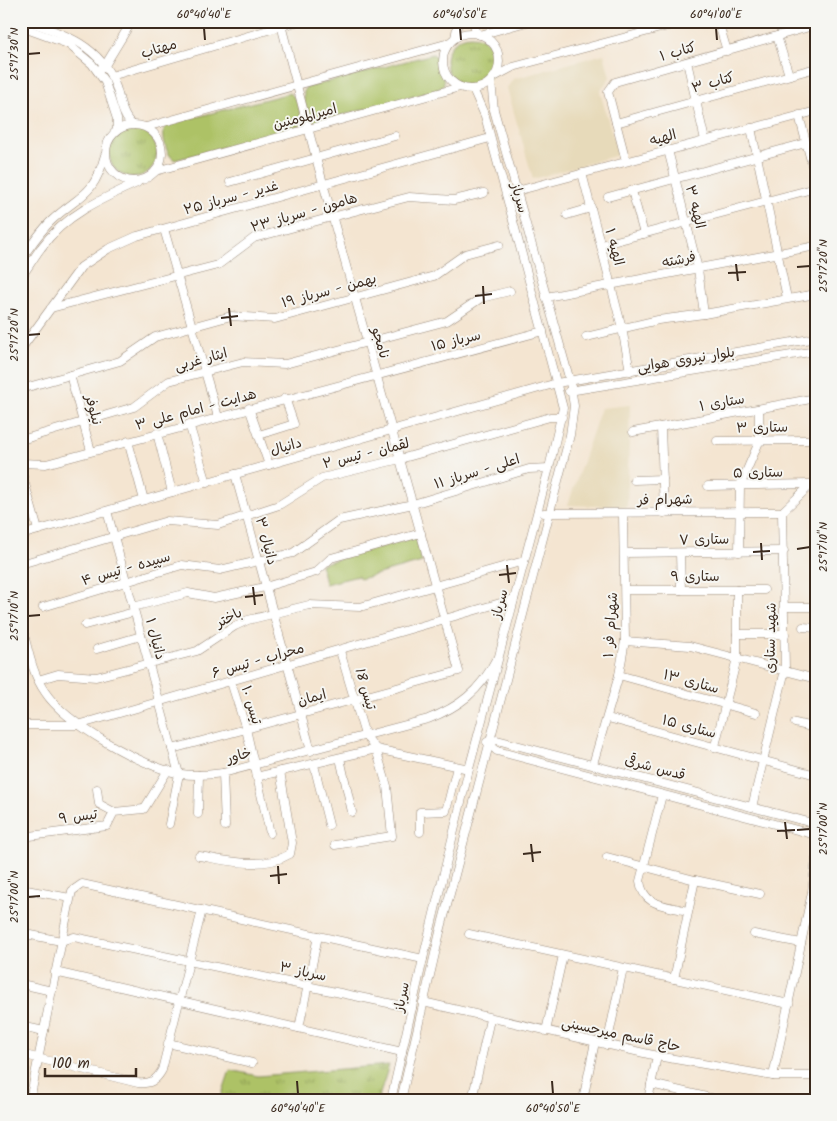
<svg xmlns="http://www.w3.org/2000/svg" width="837" height="1121" font-family="Kalam,'Playpen Sans Arabic',sans-serif">
<defs>
<pattern id="grass-tufts" width="24" height="20" patternUnits="userSpaceOnUse" patternTransform="scale(1.25)"><rect width="24" height="20" fill="#adc266"/><path d="M3 7l-1-3M5 7V3M7 7l1-3M15 17l-1-3M17 17v-4M19 17l1-3" fill="none" stroke="#8e9e53"/></pattern>
</defs>
<rect width="100%" height="100%" fill="#f6f6f2"/>
<filter id="ink" filterUnits="userSpaceOnUse"><feTurbulence type="fractalNoise" baseFrequency=".02" numOctaves="2"/><feDisplacementMap in="SourceGraphic" scale="10" xChannelSelector="R" yChannelSelector="G"/><feConvolveMatrix kernelMatrix="1 2 1 2 8 2 1 2 1" color-interpolation-filters="sRGB"/></filter>
<filter id="wash" filterUnits="userSpaceOnUse"><feTurbulence type="fractalNoise" baseFrequency=".0096" numOctaves="4" result="noise"/><feDisplacementMap in="SourceGraphic" scale="20" xChannelSelector="R" yChannelSelector="G"/><feGaussianBlur stdDeviation="1.12" result="paint"/><feColorMatrix in="noise" values="0 0 0 0 0 0 0 0 0 0 0 0 0 0 0 0 0 1.4 0 .05"/><feComposite in="paint" operator="in"/></filter>
<g filter="url(#wash)">
<rect width="100%" height="100%" fill="#f4e5d1"/>
<g fill="#e7daba">
<polygon points="604,54 610,77 600,92 618,155 533,179 507,88 513,79"/>
<polygon points="630,405 627,507 568,505 601,408"/>
</g>
<g fill="url(#grass-tufts)" stroke="#747642">
<circle cx="471" cy="61" r="25"/>
<circle cx="133" cy="153" r="24"/>
<polygon points="389,1065 378,1100 220,1100 230,1070 258,1076"/>
</g>
<g fill="#adc266" stroke="#747642">
<path d="M433,54C439,58 444,77 444,85L438,90L316,122C307,119 301,97 305,88Z"/>
<path d="M290,93C298,98 303,118 300,126L175,160C166,156 161,135 165,126L169,124Z"/>
<polygon points="416,537 422,562 360,579 358,576 325,584 321,564"/>
</g>
</g>
<g filter="url(#ink)">
<g fill="none" stroke-linecap="round" stroke-linejoin="round">
<defs>
<g id="minor">
<path d="M26,21C64,33 101,46 116,87C120,99 122,117 133,125"/>
<polyline points="473,21 477,34"/>
<polyline points="718,21 727,51"/>
<polyline points="21,27 68,44 92,64 105,82 117,119 117,130"/>
<circle cx="471" cy="61" r="28"/>
<polyline points="480,35 530,21"/>
<polyline points="777,36 789,75"/>
<polyline points="455,38 457,27 456,21"/>
<polyline points="687,62 705,140"/>
<polyline points="100,69 104,67 132,21"/>
<polyline points="111,76 299,21"/>
<polyline points="494,77 513,67 687,21"/>
<polyline points="799,115 816,180"/>
<polyline points="616,123 816,68"/>
<circle cx="134" cy="153" r="28"/>
<polyline points="146,127 449,43"/>
<polyline points="751,128 787,298"/>
<polyline points="668,150 698,269 704,314"/>
<polyline points="626,161 608,92 615,82 816,25"/>
<polyline points="156,171 460,87"/>
<polyline points="582,173 622,328 630,371"/>
<polyline points="230,182 395,136"/>
<polyline points="632,191 644,234"/>
<polyline points="513,192 816,111"/>
<polyline points="608,197 806,143"/>
<polyline points="567,215 591,208"/>
<polyline points="164,229 218,417"/>
<polyline points="601,245 816,188"/>
<path d="M21,259C30,247 39,233 50,222C79,194 93,199 105,155"/>
<path d="M21,277C28,268 34,257 41,248C65,215 101,199 137,183"/>
<polyline points="546,297 816,246"/>
<polyline points="51,308 218,265 254,238 332,217 409,197 454,200 484,193"/>
<polyline points="586,337 658,320 704,314 816,294"/>
<polyline points="21,349 81,267 108,249 137,236 490,138"/>
<polyline points="70,375 91,451"/>
<polyline points="21,389 120,361 155,337 231,316 275,319 434,276 465,254 499,245"/>
<polyline points="569,391 816,351"/>
<polyline points="249,408 269,465"/>
<polyline points="189,424 207,483"/>
<polyline points="661,427 664,513"/>
<polyline points="633,432 816,398"/>
<polyline points="157,433 172,492"/>
<polyline points="259,435 294,424 285,398"/>
<polyline points="21,440 134,407 169,381 243,362 285,364 447,321 481,298 510,291"/>
<polyline points="128,441 144,500"/>
<polyline points="717,441 807,440"/>
<polyline points="21,463 46,464 543,331"/>
<polyline points="21,470 38,530"/>
<polyline points="235,474 311,751"/>
<polyline points="634,480 663,479"/>
<polyline points="708,486 810,484"/>
<polyline points="107,511 179,774 169,824"/>
<polyline points="544,513 782,512"/>
<polyline points="21,535 557,383 816,338"/>
<polyline points="739,552 740,486 759,442 759,409"/>
<polyline points="625,553 784,551"/>
<polyline points="680,553 681,590"/>
<polyline points="21,564 167,521 218,525 279,505 322,478 400,459 550,417 562,417"/>
<polyline points="626,590 764,590"/>
<polyline points="43,607 182,565 220,570 293,553 339,520 413,504 529,469 549,468"/>
<polyline points="133,607 188,593 214,598 265,587 316,572 331,558 421,533"/>
<polyline points="785,607 816,607"/>
<path d="M21,624C28,647 31,672 45,692C66,724 144,768 181,774C195,776 209,775 223,773L428,719C459,707 480,691 495,661"/>
<polyline points="85,625 134,612"/>
<polyline points="803,627 816,628"/>
<polyline points="737,634 785,634"/>
<polyline points="625,641 690,646 816,679"/>
<polyline points="97,649 141,636"/>
<polyline points="619,675 756,713"/>
<polyline points="38,680 58,674 96,677 197,651 235,626 248,620 309,605 360,607 524,561"/>
<polyline points="231,682 246,729 270,833"/>
<polyline points="608,718 816,775"/>
<polyline points="795,723 816,728"/>
<polyline points="21,725 78,725 514,599"/>
<polyline points="487,742 497,751 816,835"/>
<polyline points="489,743 497,740 816,824"/>
<polyline points="715,746 737,658 737,590"/>
<polyline points="172,749 459,671 316,158 280,21"/>
<polyline points="340,758 352,812"/>
<polyline points="593,764 619,675 625,641 623,514"/>
<polyline points="314,765 329,825"/>
<polyline points="223,773 225,826"/>
<polyline points="256,777 376,749 469,769"/>
<polyline points="97,789 99,804 114,812"/>
<path d="M662,795L640,881C643,907 666,905 687,911"/>
<polyline points="752,807 785,670 782,512 816,480"/>
<polyline points="198,814 199,775"/>
<polyline points="420,832 420,812 446,811 457,767"/>
<polyline points="21,836 30,836 107,826 114,812 144,809 168,770"/>
<polyline points="335,845 392,836 387,786 376,749 365,735 340,651"/>
<path d="M199,856C229,861 263,870 290,854L292,843L280,771"/>
<polyline points="607,857 695,880 760,894"/>
<polyline points="21,889 70,898"/>
<polyline points="21,933 61,941 74,937 412,1008"/>
<polyline points="469,934 789,1004"/>
<polyline points="754,934 801,943"/>
<polyline points="55,972 402,1052"/>
<polyline points="674,979 695,880"/>
<polyline points="21,984 52,991"/>
<polyline points="423,1002 657,1056 773,1076 816,1076"/>
<polyline points="21,1026 44,1031"/>
<polyline points="299,1028 318,936"/>
<polyline points="546,1031 563,955"/>
<polyline points="168,1043 252,1063"/>
<polyline points="607,1045 623,968"/>
<path d="M21,1054L138,1083C150,1084 156,1081 162,1070L202,910"/>
<polyline points="773,1076 812,892 816,859"/>
<polyline points="651,1084 719,1100"/>
<polyline points="30,1100 70,900 72,891 82,884 423,959"/>
<polyline points="391,1100 423,959 469,769 549,468 563,408 485,116 473,89"/>
<polyline points="401,1100 440,932 570,435 574,406 570,381 494,110 491,81"/>
<polyline points="472,1100 490,1019"/>
<polyline points="583,1100 595,1042"/>
<polyline points="648,1100 657,1056"/>
</g>
</defs>
<use href="#minor" stroke="#988878" stroke-width="9"/>
<use href="#minor" stroke="#fff" stroke-width="8"/>
</g>
</g>
<path fill="none" stroke="#3b2a1e" stroke-width="2" d="M204,28L205,40M460,28L461,40M716,28L717,40M28,54L40,53M736,264L738,281M797,267L810,266M728,273L746,272M483,286L484,304M475,296L492,294M229,308L231,326M221,318L238,316M28,335L40,334M761,543L762,560M797,549L810,547M753,552L770,551M507,565L509,583M499,575L516,573M253,587L255,605M245,597L263,595M28,616L40,615M785,822L787,839M797,830L810,829M777,831L795,830M531,844L533,862M523,854L541,852M278,866L279,884M270,876L287,874M28,897L40,896M297,1081L298,1094M552,1081L553,1094"/>
<g text-anchor="middle" dominant-baseline="central" stroke-width="4" stroke-linejoin="round" paint-order="stroke">
<g font-size="14" fill="#3b2a1e" stroke="#f6f6f2">
<text transform="translate(159 49) rotate(-16)">مهتاب</text>
<text transform="translate(678 52) rotate(-16)">کتاب ۱</text>
<text transform="translate(713 83) rotate(-16)">کتاب ۳</text>
<text transform="translate(305 117) rotate(-15)">امیرالمومنین</text>
<text transform="translate(663 138) rotate(-15)">الهیه</text>
<text transform="translate(231 198) rotate(-15)">غدیر - سرباز ۲۵</text>
<text transform="translate(519 198) rotate(75)">سرباز</text>
<text transform="translate(695 207) rotate(76)">الهیه ۳</text>
<text transform="translate(304 213) rotate(-16)">هامون - سرباز ۲۳</text>
<text transform="translate(614 247) rotate(75)">الهیه ۱</text>
<text transform="translate(679 260) rotate(-11)">فرشته</text>
<text transform="translate(329 291) rotate(-15)">بهمن - سرباز ۱۹</text>
<text transform="translate(456 341) rotate(-14)">سرباز ۱۵</text>
<text transform="translate(380 343) rotate(74)">نامجو</text>
<text transform="translate(201 360) rotate(-15)">ایثار غربی</text>
<text transform="translate(686 360) rotate(-9)">بلوار نیروی هوایی</text>
<text transform="translate(722 403) rotate(-10)">ستاری ۱</text>
<text transform="translate(93 410) rotate(75)">نیلوفر</text>
<text transform="translate(196 410) rotate(-15)">هدایت - امام علی ۳</text>
<text transform="translate(762 428) rotate(-1)">ستاری ۳</text>
<text transform="translate(286 447) rotate(-16)">دانیال</text>
<text transform="translate(366 454) rotate(-14)">لقمان - تیس ۲</text>
<text transform="translate(477 472) rotate(-17)">اعلی - سرباز ۱۱</text>
<text transform="translate(758 473) rotate(-1)">ستاری ۵</text>
<text transform="translate(665 500) rotate(-1)">شهرام فر</text>
<text transform="translate(704 540) rotate(-1)">ستاری ۷</text>
<text transform="translate(266 541) rotate(75)">دانیال ۳</text>
<text transform="translate(126 569) rotate(-16)">سپیده - تیس ۴</text>
<text x="695" y="577">ستاری ۹</text>
<text transform="translate(500 604) rotate(-75)">سرباز</text>
<text transform="translate(229 618) rotate(-27)">باختر</text>
<text transform="translate(611 625) rotate(-86)">شهرام فر ۱</text>
<text transform="translate(771 638) rotate(-89)">شهید ستاری</text>
<text transform="translate(155 639) rotate(75)">دانیال ۱</text>
<text transform="translate(258 661) rotate(-16)">محراب - تیس ۶</text>
<text transform="translate(691 682) rotate(15)">ستاری ۱۳</text>
<text transform="translate(365 689) rotate(73)">تیس 18</text>
<text transform="translate(312 698) rotate(-15)">ایمان</text>
<text transform="translate(251 705) rotate(73)">تیس ۱۰</text>
<text transform="translate(689 727) rotate(15)">ستاری ۱۵</text>
<text transform="translate(239 756) rotate(-16)">خاور</text>
<text transform="translate(655 768) rotate(15)">قدس شرقی</text>
<text transform="translate(78 817) rotate(-7)">تیس ۹</text>
<text transform="translate(303 972) rotate(12)">سرباز ۳</text>
<text transform="translate(402 997) rotate(-78)">سرباز</text>
<text transform="translate(621 1035) rotate(12)">حاج قاسم میرحسینی</text>
</g>
</g>
<rect width="837" height="1121" fill="none" stroke="#f6f6f2" stroke-width="55"/>
<path d="M45 1068v8h91v-8" fill="none" stroke="#3b2a1e" stroke-width="2.5"/>
<text x="52" y="1068" font-size="15" fill="#3b2a1e" stroke="#f6f6f2" stroke-width="4" paint-order="stroke">100 m</text>
<rect x="28" y="28" width="782" height="1066" fill="none" stroke="#3b2a1e" stroke-width="2"/>
<g font-size="12" text-anchor="middle" fill="#3b2a1e">
<text x="204" y="18">60°40'40"E</text>
<text x="460" y="18">60°40'50"E</text>
<text x="716" y="18">60°41'00"E</text>
<text transform="translate(14 54) rotate(-90)" y="4">25°17'30"N</text>
<text transform="translate(823 266) rotate(-90)" y="4">25°17'20"N</text>
<text transform="translate(14 335) rotate(-90)" y="4">25°17'20"N</text>
<text transform="translate(823 547) rotate(-90)" y="4">25°17'10"N</text>
<text transform="translate(14 616) rotate(-90)" y="4">25°17'10"N</text>
<text transform="translate(823 829) rotate(-90)" y="4">25°17'00"N</text>
<text transform="translate(14 897) rotate(-90)" y="4">25°17'00"N</text>
<text x="298" y="1112">60°40'40"E</text>
<text x="553" y="1112">60°40'50"E</text>
</g>
</svg>
